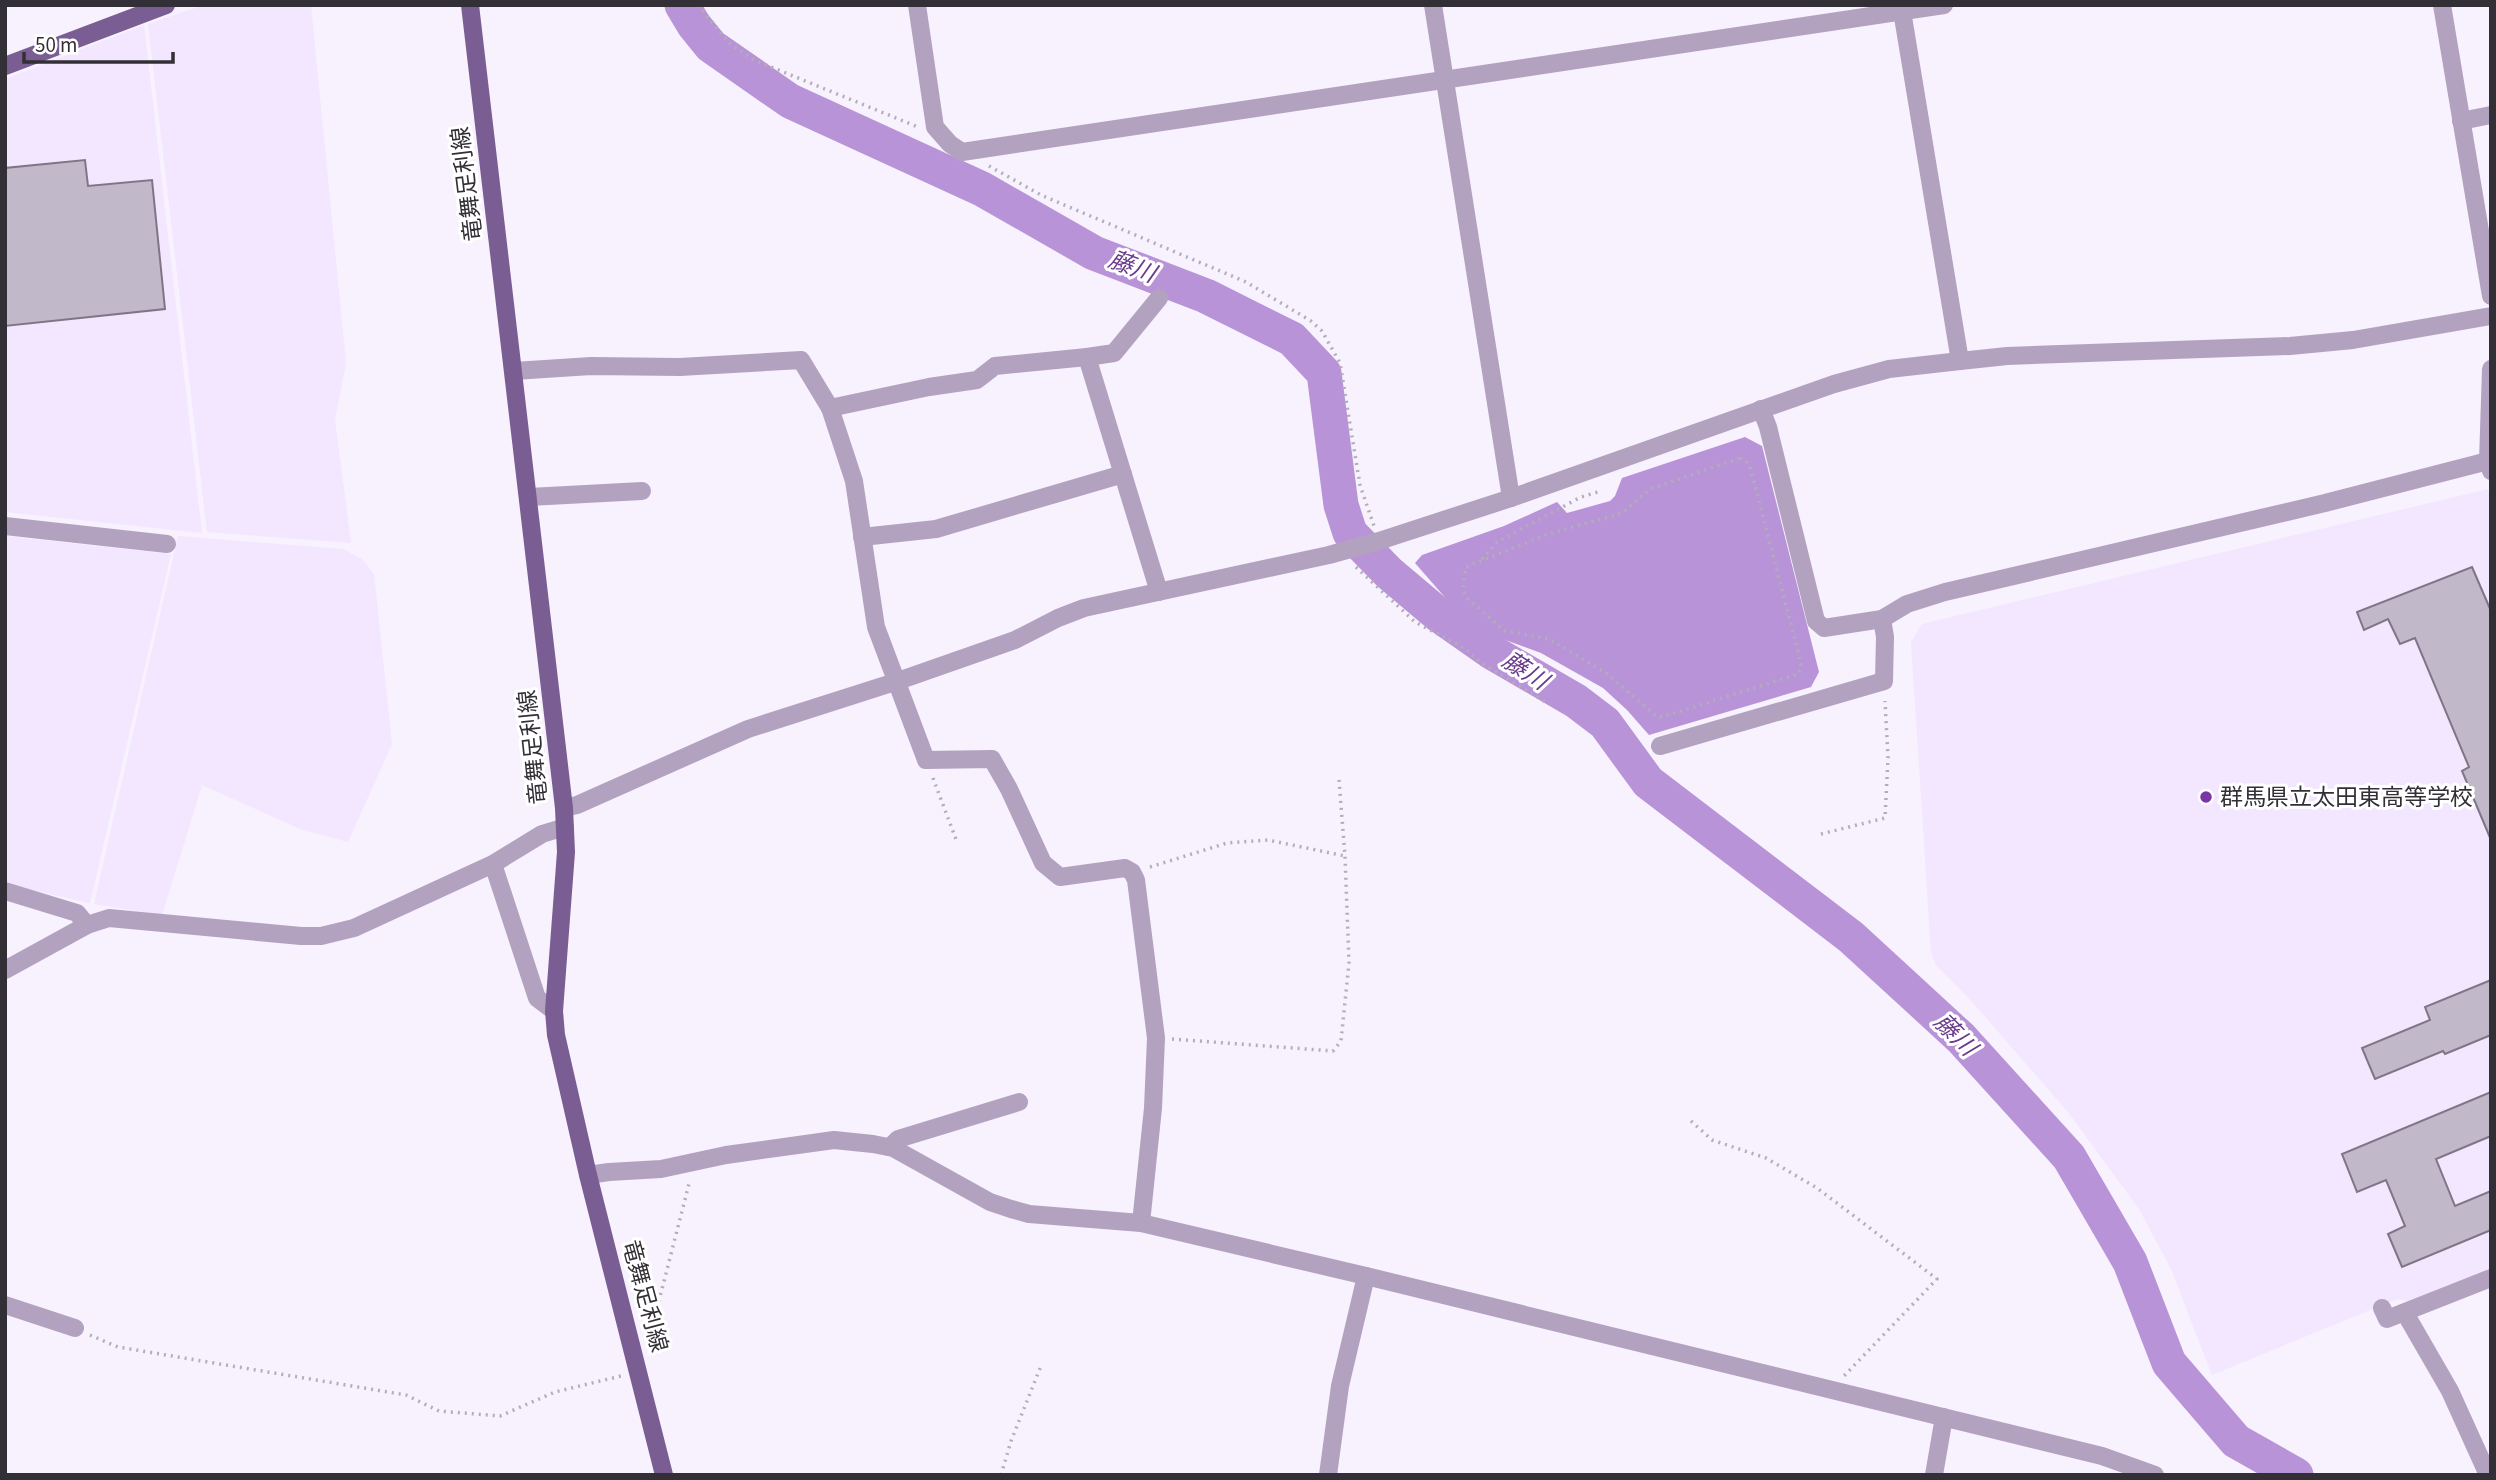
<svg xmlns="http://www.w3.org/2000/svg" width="2496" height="1480" font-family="'Source Sans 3','Noto Sans JP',sans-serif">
<rect width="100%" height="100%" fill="#f7f2fd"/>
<g fill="#f3e6ff">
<polygon points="204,5 311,5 346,363 335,420 351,543 207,532 148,24"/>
<polygon points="144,25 202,533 5,512 5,79"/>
<polygon points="2488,489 2491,505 2491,1272 2418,1302 2397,1299 2212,1375 2171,1269 2139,1209 2068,1112 1966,995 1936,965 1931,953 1911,642 1922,624"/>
<polygon points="5,536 171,554 90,903 5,884"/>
<polygon points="178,536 343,549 362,559 374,574 392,744 348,842 300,829 202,785 162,915 94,904"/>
</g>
<polygon fill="#b893d7" points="1745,437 1762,446 1819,672 1811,687 1649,735 1627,710 1603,688 1541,653 1500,638 1449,602 1415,563 1422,555 1504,526 1557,502 1567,513 1610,501 1615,496 1622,478"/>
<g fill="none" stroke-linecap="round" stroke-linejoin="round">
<g stroke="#b893d7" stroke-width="6">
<polyline points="1389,573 1402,570"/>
<polyline points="1459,629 1476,614"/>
</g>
<polyline stroke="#b893d7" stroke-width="35" points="682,5 694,25 711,46 790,101 982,189 1094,253 1206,296 1292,339 1324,373 1341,505 1350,533 1389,573 1440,616 1490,651 1576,701 1605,723 1648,782 1851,937 1961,1038 2069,1157 2130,1262 2169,1363 2236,1441 2296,1475"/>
</g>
<g fill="#c1b8c9" stroke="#7e7686" stroke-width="2">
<polygon points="85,160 88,186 152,180 165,309 5,326 5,168"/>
<polygon points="2472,567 2491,611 2491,840 2462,771 2469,767 2415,638 2400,644 2388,619 2364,630 2357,612"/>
<polygon points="2491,980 2491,1035 2445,1054 2443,1051 2375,1079 2362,1048 2430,1020 2425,1007"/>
<polygon points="2491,1092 2491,1136 2436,1159 2455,1206 2491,1191 2491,1230 2402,1267 2388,1234 2405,1226 2386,1180 2357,1192 2342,1154"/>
</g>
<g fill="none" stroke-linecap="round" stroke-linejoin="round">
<g stroke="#b2aeb7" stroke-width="3.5" stroke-dasharray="2 5" stroke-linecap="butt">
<polyline points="698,5 730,44 754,60 918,127"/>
<polyline points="989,166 1041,195 1246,282 1311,321 1322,331 1340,363 1360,485 1374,526"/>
<polygon points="1740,458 1746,461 1751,470 1801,663 1801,669 1798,674 1662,717 1656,716 1606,673 1549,639 1505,631 1467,598 1463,590 1466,567 1548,534 1622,513 1650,489"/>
<polyline points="1482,559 1497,542 1581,497 1598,492 1598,488"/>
<polyline points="1356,567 1415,622 1466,649 1480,662 1547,703"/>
<polyline points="933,778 957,842"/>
<polyline points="1821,834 1885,818 1888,758 1885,701"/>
<polyline points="1150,867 1227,843 1268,840 1345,856"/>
<polyline points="1172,1039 1333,1051 1341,1041 1349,963 1345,856 1339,780"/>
<polyline points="1691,1121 1712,1140 1766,1158 1817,1188 1937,1279 1844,1376"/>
<polyline points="647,1334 652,1328 690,1180"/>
<polyline points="90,1335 118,1347 406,1395 439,1411 500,1416 555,1392 621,1376"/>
<polyline points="1001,1475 1011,1441 1041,1366"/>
</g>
<g stroke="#b2a2c0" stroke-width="18">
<polyline points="917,5 935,127 950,144 962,152 1944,5"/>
<polyline points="1433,5 1511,498"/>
<polyline points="1901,5 1960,361"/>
<polyline points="2442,5 2491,296"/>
<polyline points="2461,121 2491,115"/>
<polyline points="1087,357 1114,353 1159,298"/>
<polyline points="2491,369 2488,461 2491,471"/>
<polyline points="514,371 591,366 680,367 801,360 830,408"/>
<polyline points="1761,409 1768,427 1816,621 1824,628 1882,619 1907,604 1945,592 2325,503 2488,461"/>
<polyline points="529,497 642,491"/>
<polyline points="5,526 167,544"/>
<polyline points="862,537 936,529 1123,474"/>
<polyline points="1660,746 1884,681 1885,637 1882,619"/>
<polyline points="564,808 577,805 748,729 895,682 1015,640 1058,618 1084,608 1329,555 1379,541 1511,498 1834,384 1889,369 1960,361 2007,356 2290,346 2353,340 2491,316"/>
<polyline points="493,864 537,998 554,1011"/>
<polyline points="5,891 77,913 87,925"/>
<polyline points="5,970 87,925 109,918 301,936 321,936 354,928 493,864 542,834 565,827"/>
<polyline points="890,1147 898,1139 1019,1102"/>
<polyline points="588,1175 609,1172 661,1169 726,1155 834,1140 873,1144 893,1148 990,1202 1011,1209 1029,1214 1141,1223 1366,1276 2102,1456 2155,1475"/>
<polyline points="1141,1223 1153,1108 1156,1038 1136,880 1132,872 1125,868 1060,877 1043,863 1009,789 992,759 926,760 876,627 854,481 830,408 929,387 977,380 995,366 1087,357 1159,592"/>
<polyline points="5,1305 75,1328"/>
<polyline points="2382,1308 2387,1319 2491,1278"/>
<polyline points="2405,1313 2450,1391 2488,1475"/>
<polyline points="1328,1475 1340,1386 1366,1276"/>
<polyline points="1934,1475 1944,1417"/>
</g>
<g stroke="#7a5d92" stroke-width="18">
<polyline points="470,5 564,808 566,852 554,1011 556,1035 588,1175 664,1475"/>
<polyline points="5,66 166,5"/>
</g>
</g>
<circle fill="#7b35a8" stroke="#fff" stroke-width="2.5" cx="2206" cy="797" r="7"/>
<g text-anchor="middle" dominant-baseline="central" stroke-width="6" stroke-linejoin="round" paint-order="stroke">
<g font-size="23" fill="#332f36" stroke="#fff">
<text transform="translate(467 184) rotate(-97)">竜舞足利線</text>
<text transform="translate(533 747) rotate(-96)">竜舞足利線</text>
<text transform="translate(645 1296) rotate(75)">竜舞足利線</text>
</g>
<g font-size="23" fill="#332f36" stroke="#fff" text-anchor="start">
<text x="2220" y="797">群馬県立太田東高等学校</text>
</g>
<g font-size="24" font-style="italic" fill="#6a3b8c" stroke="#fff">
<text transform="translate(1132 267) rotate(21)">藤川</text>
<text transform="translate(1525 671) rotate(33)">藤川</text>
<text transform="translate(1955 1035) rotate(45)">藤川</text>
</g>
</g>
<rect width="2496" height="1480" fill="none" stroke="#332f36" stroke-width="14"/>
<path d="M24 52v10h149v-10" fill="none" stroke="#332f36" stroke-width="3.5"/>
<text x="35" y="52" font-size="21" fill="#332f36" stroke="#ffffff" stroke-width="5" paint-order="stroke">50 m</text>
</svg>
